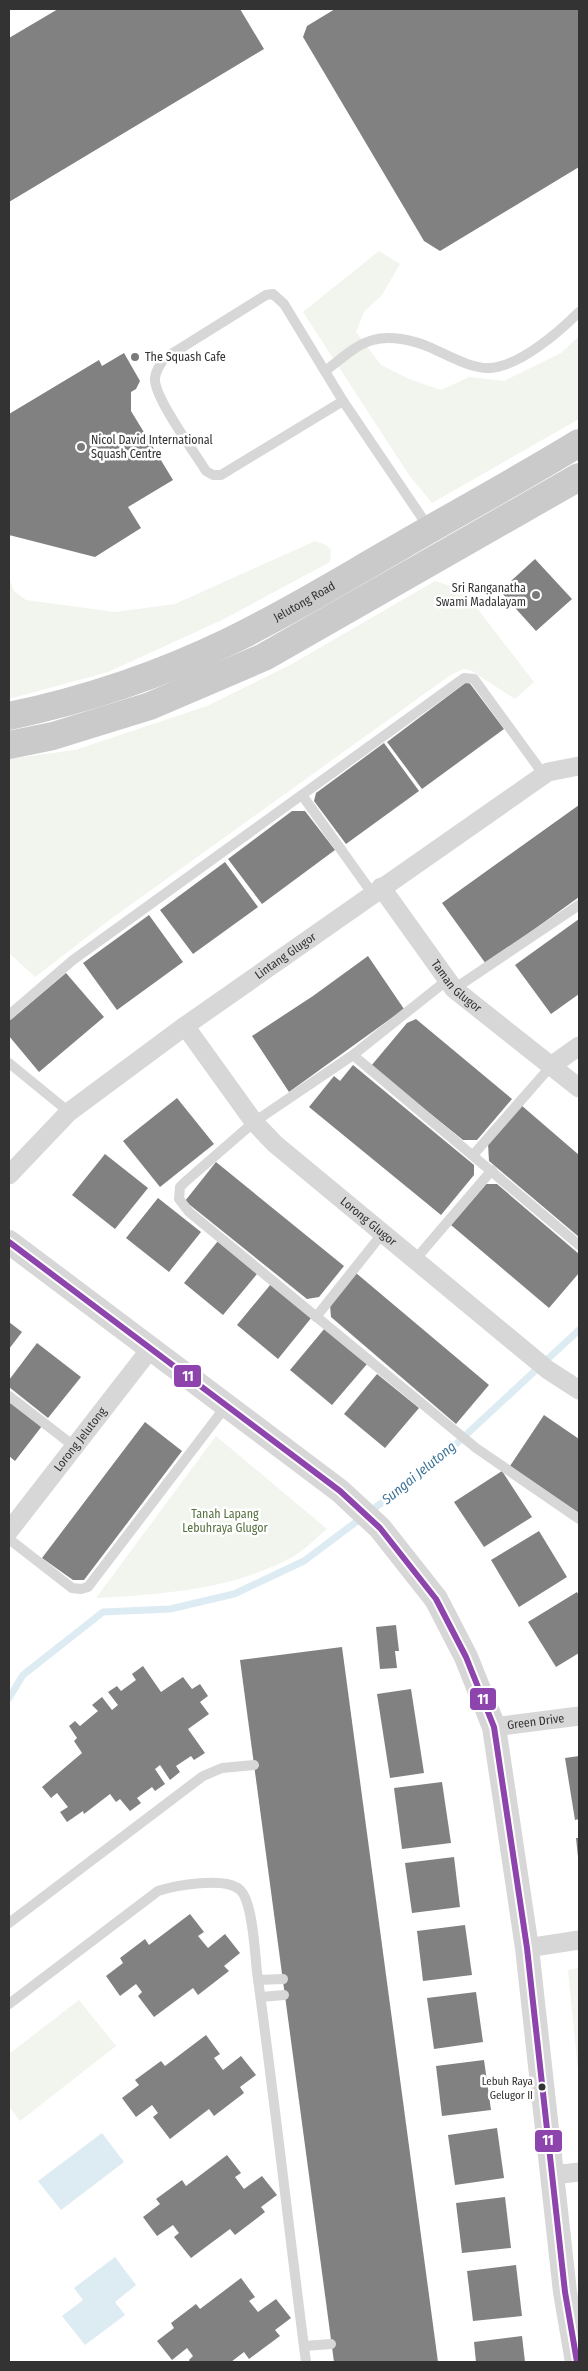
<svg xmlns="http://www.w3.org/2000/svg" width="588" height="2371" font-family="'Fira Sans Condensed',sans-serif">
<rect width="100%" height="100%" fill="#fff"/>
<g fill="#f1f5ed">
<polygon points="379,251 400,264 382,295 364,312 356,332 381,365 409,379 441,390 469,377 504,381 561,353 579,336 579,419 432,503 409,475 303,312"/>
<polygon points="315,541 326,545 331,550 330,562 222,620 108,672 9,699 9,578 14,591 26,600 115,612 175,604"/>
<polygon points="435,581 463,590 534,682 515,699 470,670 464,669 452,674 108,921 35,977 9,953 9,759 75,750 207,706 292,664"/>
<path d="M216,1436L327,1529C316,1538 306,1549 294,1556C233,1590 164,1594 96,1598Z"/>
<polygon points="579,1968 579,2081 568,1970"/>
<polygon points="79,2000 116,2046 20,2121 9,2106 9,2054"/>
</g>
<g fill="#ddebf3">
<polygon points="102,2133 124,2162 61,2210 38,2181"/>
<polygon points="115,2257 136,2285 115,2302 125,2315 85,2345 62,2316 83,2300 74,2288"/>
</g>
<g fill="none" stroke-linecap="round" stroke-linejoin="round">
<polyline stroke="#ddebf3" stroke-width="7" points="9,1698 23,1675 103,1612 170,1609 234,1594 304,1561 440,1459 579,1330"/>
</g>
<g fill="#818181">
<polygon points="58,9 240,9 264,49 9,202 9,38"/>
<polygon points="335,9 579,9 579,167 440,251 424,241 303,37 307,26"/>
<polygon points="124,353 140,381 136,389 131,392 131,411 173,480 128,507 141,528 95,557 9,535 9,414 99,360 102,366"/>
<polygon points="535,559 572,599 536,631 500,591"/>
<polygon points="468,681 504,729 422,789 387,742"/>
<polygon points="384,743 419,791 346,844 314,801 316,793"/>
<polygon points="579,805 579,897 486,964 442,903"/>
<polygon points="292,811 305,811 335,850 262,904 228,859"/>
<polygon points="225,862 258,907 193,954 160,910"/>
<polygon points="149,915 183,962 117,1010 83,963"/>
<polygon points="579,919 579,994 551,1014 515,965"/>
<polygon points="368,956 404,1009 289,1092 252,1036 313,996"/>
<polygon points="66,973 104,1017 39,1072 9,1036 9,1021"/>
<polygon points="416,1019 512,1099 477,1140 463,1140 371,1066 407,1023"/>
<polygon points="353,1065 474,1165 474,1175 441,1215 309,1107 334,1076 340,1081"/>
<polygon points="177,1098 214,1144 160,1187 123,1141"/>
<polygon points="521,1105 579,1155 579,1237 489,1161 488,1144"/>
<polygon points="105,1154 148,1188 115,1229 72,1195"/>
<polygon points="216,1162 344,1266 319,1297 307,1299 185,1201"/>
<polygon points="486,1184 497,1184 579,1254 579,1273 549,1308 451,1225"/>
<polygon points="158,1198 201,1232 169,1272 126,1238"/>
<polygon points="218,1241 257,1274 223,1315 184,1283"/>
<polygon points="356,1273 489,1385 456,1424 331,1317 330,1305"/>
<polygon points="271,1284 312,1317 278,1359 237,1325"/>
<polygon points="9,1322 22,1332 9,1349"/>
<polygon points="325,1328 367,1364 332,1405 290,1370"/>
<polygon points="37,1343 81,1377 48,1418 9,1387 9,1380"/>
<polygon points="377,1374 419,1408 385,1448 344,1414"/>
<polygon points="9,1400 42,1426 15,1461 9,1456"/>
<polygon points="544,1415 579,1439 579,1513 510,1466"/>
<polygon points="145,1422 182,1451 84,1580 73,1580 42,1558"/>
<polygon points="502,1471 532,1517 484,1547 454,1502"/>
<polygon points="539,1531 567,1577 519,1607 491,1560"/>
<polygon points="577,1592 579,1596 579,1653 556,1667 528,1622"/>
<polygon points="396,1625 399,1651 395,1651 397,1668 380,1669 376,1627"/>
<polygon points="342,1647 438,2362 334,2362 240,1660"/>
<polygon points="143,1666 161,1692 183,1677 192,1689 200,1684 208,1696 200,1702 209,1714 188,1729 205,1753 194,1760 191,1756 176,1766 180,1772 170,1780 160,1765 155,1769 165,1784 155,1791 152,1787 137,1798 141,1803 130,1811 120,1799 116,1802 110,1794 84,1814 83,1811 67,1822 60,1812 68,1807 57,1793 51,1798 42,1787 82,1753 74,1741 77,1738 69,1726 75,1721 80,1726 98,1711 92,1705 102,1697 112,1710 118,1705 108,1692 117,1686 121,1691 136,1680 132,1674"/>
<polygon points="411,1689 424,1773 390,1778 377,1694"/>
<polygon points="579,1756 579,1819 575,1820 565,1758"/>
<polygon points="442,1782 451,1843 402,1849 394,1788"/>
<polygon points="576,1838 579,1838 579,1856 578,1857"/>
<polygon points="454,1857 460,1907 412,1913 405,1863"/>
<polygon points="190,1914 204,1932 198,1936 208,1948 225,1934 240,1953 224,1966 229,1971 198,1995 193,1988 154,2017 138,1996 142,1992 136,1984 120,1996 106,1976 123,1963 120,1958 145,1939 149,1945"/>
<polygon points="465,1925 472,1975 423,1981 417,1931"/>
<polygon points="476,1992 483,2042 434,2049 427,1998"/>
<polygon points="206,2035 220,2054 214,2058 223,2070 241,2056 256,2075 240,2087 244,2093 214,2116 209,2109 170,2139 153,2117 158,2113 152,2105 136,2117 122,2098 139,2085 135,2080 161,2061 165,2066"/>
<polygon points="484,2060 491,2110 442,2116 436,2066"/>
<polygon points="497,2128 504,2178 455,2185 448,2135"/>
<polygon points="227,2155 241,2173 235,2177 244,2189 262,2176 277,2195 261,2207 265,2212 235,2235 230,2229 191,2258 174,2237 179,2233 173,2225 157,2236 143,2217 160,2204 156,2199 182,2180 186,2186"/>
<polygon points="505,2197 511,2248 462,2253 456,2203"/>
<polygon points="516,2265 522,2316 473,2321 467,2271"/>
<polygon points="241,2278 255,2297 249,2301 258,2312 276,2299 291,2318 275,2330 280,2336 249,2359 244,2352 231,2362 190,2362 189,2360 193,2356 187,2348 172,2360 157,2341 174,2328 171,2323 196,2304 200,2309"/>
<polygon points="522,2336 525,2362 476,2362 474,2342"/>
</g>
<g fill="none" stroke-linecap="round" stroke-linejoin="round">
<g stroke="#d7d7d7" stroke-width="10">
<path d="M273,294L284,304L343,401L221,475H213L206,471C195,453 153,396 155,378C156,370 160,364 165,358L266,295Z"/>
<path d="M325,371C339,361 356,344 373,340C390,335 413,340 429,347C446,354 470,369 490,368C520,366 559,332 579,312"/>
<polyline points="343,401 429,528"/>
<polyline points="302,795 372,893"/>
<polyline points="446,981 353,1055 254,1122 185,1182 180,1187 179,1199 189,1212 476,1448 579,1519"/>
<polyline points="454,989 579,905"/>
<polyline points="9,1015 73,960 464,678 474,679 544,775"/>
<polyline points="353,1055 579,1245"/>
<polyline points="9,1063 69,1112"/>
<polyline points="474,1154 551,1066"/>
<polyline points="414,1261 492,1170"/>
<polyline points="316,1317 382,1234"/>
<polyline points="9,1396 75,1447"/>
<polyline points="9,1539 72,1588 81,1589 88,1587 226,1406"/>
<polyline points="9,1923 203,1776 222,1768 254,1765"/>
<polyline points="258,1980 283,1979"/>
<polyline points="261,1997 284,1995"/>
<path d="M9,2004L158,1891C176,1885 224,1877 239,1889C253,1899 255,1955 257,1972C275,2102 289,2232 306,2362"/>
<polyline points="304,2346 331,2344"/>
</g>
<g stroke="#d7d7d7" stroke-width="19">
<path id="s1" d="M381,887L454,989L579,1088"/>
<path id="s2" d="M185,1026L254,1122L275,1144L548,1370L579,1390"/>
<polyline points="551,1066 579,1046"/>
<path id="s3" d="M9,1175L69,1112L185,1026L548,772L579,766"/>
<path id="s4" d="M9,1531L151,1348"/>
<path id="s5" d="M494,1727L579,1716"/>
<polyline points="527,1948 579,1940"/>
<polyline points="553,2175 579,2172"/>
</g>
<polyline stroke="#d7d7d7" stroke-width="24" points="9,1242 340,1491 380,1528 436,1599 466,1657 494,1727 527,1948 565,2292 577,2362"/>
<g stroke="#cacaca" stroke-width="28">
<path id="s6" d="M9,716C85,700 160,675 230,641C288,613 343,579 399,547C459,512 520,479 579,443"/>
<polyline points="9,745 53,736 150,706 264,657 579,477"/>
</g>
<defs>
<polyline id="bus-1" points="9,1242 340,1491 380,1528 436,1599 466,1657 494,1727 527,1948 565,2292 577,2362"/>
</defs>
<use href="#bus-1" stroke="#fff" stroke-width="10"/>
<use href="#bus-1" stroke="#8e44ad" stroke-width="6"/>
</g>
<g fill="#7a7a7a" stroke="#fff" stroke-width="2">
<circle cx="135" cy="357" r="5"/>
<circle cx="81" cy="447" r="5"/>
<circle cx="536" cy="595" r="5"/>
</g>
<circle fill="#333" stroke="#fff" stroke-width="2" cx="542" cy="2087" r="4.5"/>
<g text-anchor="middle" dominant-baseline="central" stroke-width="5" stroke-linejoin="round" paint-order="stroke">
<g font-size="11" fill="#333" stroke="#fff" text-anchor="end">
<text x="533" y="2081">Lebuh Raya<tspan x="533" dy="14">Gelugor II</tspan></text>
</g>
<g font-size="12" fill="#333" stroke="#fff" text-anchor="start">
<text x="145" y="357">The Squash Cafe</text>
<text x="91" y="440">Nicol David International<tspan x="91" dy="14">Squash Centre</tspan></text>
<text x="526" y="588" text-anchor="end">Sri Ranganatha<tspan x="526" dy="14">Swami Madalayam</tspan></text>
</g>
<g font-size="12" fill="#333" stroke="#fff">
<text stroke="none"><textPath href="#s6" startOffset="318">Jelutong Road</textPath></text>
<text stroke="none"><textPath href="#s3" startOffset="354">Lintang Glugor</textPath></text>
<text stroke="none"><textPath href="#s1" startOffset="125">Taman Glugor</textPath></text>
<text stroke="none"><textPath href="#s2" startOffset="270">Lorong Glugor</textPath></text>
<text stroke="none"><textPath href="#s4" startOffset="116">Lorong Jelutong</textPath></text>
<text stroke="none"><textPath href="#s5" startOffset="42">Green Drive</textPath></text>
</g>
<g font-size="12" fill="#56703f" stroke="#fff">
<text x="225" y="1514">Tanah Lapang<tspan x="225" dy="14">Lebuhraya Glugor</tspan></text>
</g>
<g font-size="14" font-style="italic" fill="#3f7597" stroke="#fff">
<text transform="translate(419 1473) rotate(-39)">Sungai Jelutong</text>
</g>
</g>
<g stroke="#fff" stroke-width="2">
<rect x="173" y="1364" width="29" height="24" rx="5" fill="#8e44ad"/>
<rect x="469" y="1687" width="28" height="24" rx="5" fill="#8e44ad"/>
<rect x="534" y="2129" width="29" height="24" rx="5" fill="#8e44ad"/>
</g>
<g font-size="14" text-anchor="middle" font-weight="bold" fill="#fff">
<text x="188" y="1381">11</text>
<text x="483" y="1704">11</text>
<text x="548" y="2145">11</text>
</g>
<rect width="588" height="2371" fill="none" stroke="#333333" stroke-width="20"/>
</svg>
